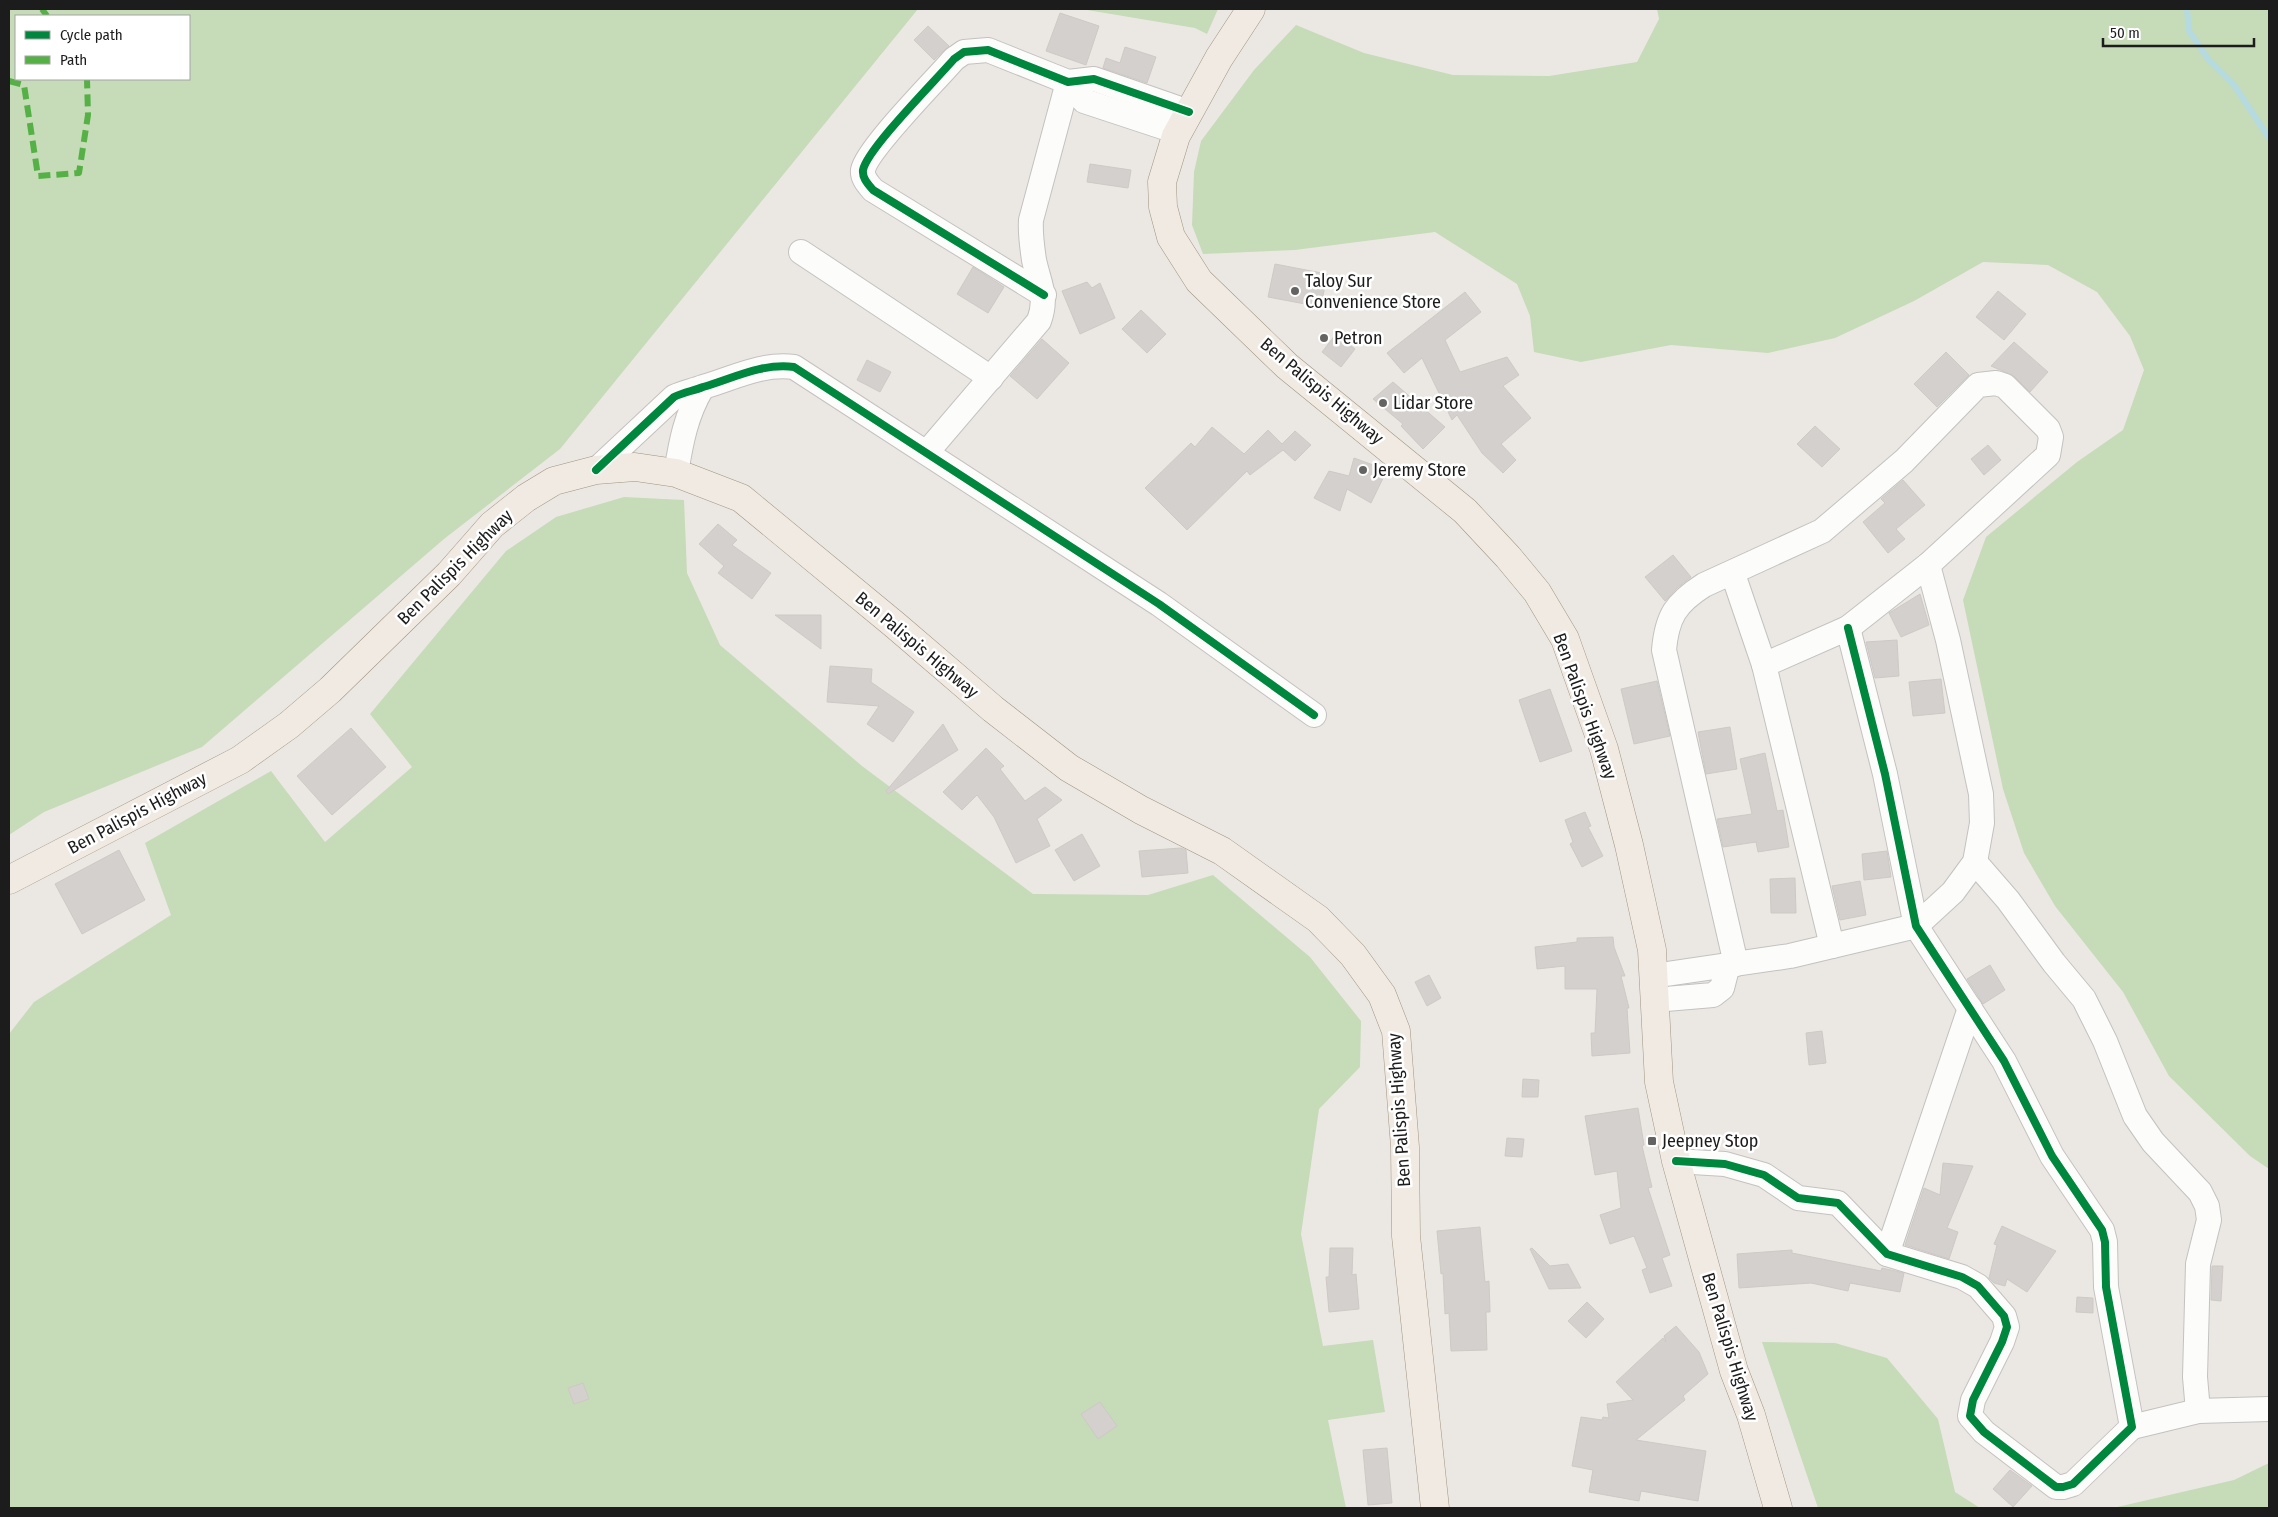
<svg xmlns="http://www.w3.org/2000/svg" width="2278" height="1517" font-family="'Fira Sans Condensed',sans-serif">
<rect width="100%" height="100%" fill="#ebe8e4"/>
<g fill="#c6dbb7" fill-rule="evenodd">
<path d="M9,9H918L560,449L444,539L202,747L44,812L9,835ZM189,16V79H16V16Z"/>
<polygon points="1081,9 1218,9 1207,34 1195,28"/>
<polygon points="1657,9 2269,9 2269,1169 2250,1156 2169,1076 2123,992 2055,906 2024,853 2003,789 1963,600 1986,537 2077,462 2123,430 2144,370 2130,336 2097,292 2048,265 1983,262 1914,301 1835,338 1768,353 1671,345 1581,362 1534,352 1530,316 1517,284 1435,232 1295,250 1203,254 1192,225 1194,172 1201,141 1254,70 1296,25 1364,53 1453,75 1549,76 1637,62 1659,19"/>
<polygon points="624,497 684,500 687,573 720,645 862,766 1033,894 1148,895 1213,875 1310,957 1361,1021 1360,1067 1319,1109 1301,1234 1323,1346 1373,1340 1385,1412 1328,1420 1346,1508 9,1508 9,1034 34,1002 171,915 145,843 271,771 325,842 412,767 370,714 506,551 556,517"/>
<polygon points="1762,1342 1835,1343 1887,1358 1938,1419 1955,1492 1980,1508 1818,1508"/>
<polygon points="2269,1463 2269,1508 2113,1508 2234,1480"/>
</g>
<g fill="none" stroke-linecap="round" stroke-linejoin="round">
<polyline stroke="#b5dae0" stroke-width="6" points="2187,9 2189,31 2208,59 2234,85 2269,138"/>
</g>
<g fill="#d3d0cd" stroke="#cec9c5">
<polygon points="1060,13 1099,26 1086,65 1046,51"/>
<polygon points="928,26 949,46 934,60 914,40"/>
<polygon points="1125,47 1156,57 1147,83 1103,68 1106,58 1120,63"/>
<polygon points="1090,164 1131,170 1128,188 1087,182"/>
<polygon points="1275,264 1327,274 1321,307 1268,297"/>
<polygon points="973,267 1004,287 988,313 957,294"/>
<polygon points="1087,282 1092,288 1100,283 1115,318 1080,334 1062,291"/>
<polygon points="1998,291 2026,314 2004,340 1976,317"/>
<polygon points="1465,292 1481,312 1445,340 1460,372 1507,357 1519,375 1503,386 1531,418 1501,444 1516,460 1503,473 1482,453 1457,415 1452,420 1422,358 1404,373 1387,353"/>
<polygon points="1141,310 1166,334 1147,353 1122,329"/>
<polygon points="1336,334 1355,349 1341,367 1322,352"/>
<polygon points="1042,339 1069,363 1037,399 1010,376"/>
<polygon points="2014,342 2048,372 2030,392 2014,376 1991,366"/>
<polygon points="1946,352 1969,375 1937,407 1914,384"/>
<polygon points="867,360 891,372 880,392 857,380"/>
<polygon points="1393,382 1445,427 1423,449 1401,426 1403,424 1373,399"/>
<polygon points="1815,426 1840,449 1822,467 1797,444"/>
<polygon points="1212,427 1244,454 1268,430 1282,444 1295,431 1311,445 1295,461 1283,450 1250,475 1247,471 1187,530 1145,488 1191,443 1195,447"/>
<polygon points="1988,445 2001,460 1984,475 1971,459"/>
<polygon points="1354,458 1387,470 1371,503 1347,489 1340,511 1314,498 1329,471 1349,476"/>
<polygon points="1903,480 1925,505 1896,529 1905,539 1888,553 1863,522 1885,503 1881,499"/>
<polygon points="718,524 737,540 732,545 771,573 752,599 718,573 724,566 699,544"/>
<polygon points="1673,555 1691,577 1677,588 1665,601 1645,577"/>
<polygon points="1920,594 1929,625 1901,637 1889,613"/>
<polygon points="775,615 821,615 821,649"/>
<polygon points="1897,640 1899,676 1875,678 1866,642"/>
<polygon points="830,666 872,669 871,682 914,712 893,742 867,724 879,706 827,702"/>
<polygon points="1941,679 1945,713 1913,716 1909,682"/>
<polygon points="1657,681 1670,736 1634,744 1621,689"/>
<polygon points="1550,689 1572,751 1540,762 1519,700"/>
<polygon points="943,724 958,750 888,794 886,791"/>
<polygon points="1730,727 1737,769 1706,774 1698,732"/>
<polygon points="351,728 386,767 332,815 297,776"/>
<polygon points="986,748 1004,766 1000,769 1025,801 1045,787 1062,800 1037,819 1050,846 1016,863 994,817 977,795 962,810 943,792"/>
<polygon points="1765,753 1777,811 1783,810 1789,847 1758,852 1756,842 1723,847 1717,819 1752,814 1740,759"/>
<polygon points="1585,812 1591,826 1588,827 1603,856 1582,867 1570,844 1573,842 1565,820"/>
<polygon points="1082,834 1100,866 1074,881 1055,850"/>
<polygon points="1181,848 1186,850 1188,873 1142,877 1139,851"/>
<polygon points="119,850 145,900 82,934 55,884"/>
<polygon points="1887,851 1891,877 1864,880 1862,854"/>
<polygon points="1795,878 1796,913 1771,913 1770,879"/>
<polygon points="1860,881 1866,915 1840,920 1832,886"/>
<polygon points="1613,937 1614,947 1625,976 1621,976 1629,1008 1627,1008 1630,1053 1592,1056 1591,1033 1595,1033 1597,989 1565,989 1565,966 1537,969 1535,947 1577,942 1577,938"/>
<polygon points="1990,965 2005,990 1983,1004 1967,979"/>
<polygon points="1429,975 1441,998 1427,1006 1415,982"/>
<polygon points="1822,1031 1826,1063 1809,1065 1806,1033"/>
<polygon points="1523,1079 1539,1080 1538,1097 1522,1097"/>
<polygon points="1638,1108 1644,1145 1642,1146 1652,1187 1648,1188 1670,1255 1662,1258 1672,1286 1650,1293 1642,1270 1647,1268 1634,1236 1610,1244 1600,1215 1621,1208 1617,1171 1595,1175 1585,1116"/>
<polygon points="1507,1138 1524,1139 1522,1157 1505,1156"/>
<polygon points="1943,1163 1973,1166 1947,1228 1958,1232 1949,1259 1905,1245 1924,1188 1940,1195"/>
<polygon points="2002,1226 2056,1251 2027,1292 2007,1279 2005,1286 1994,1283 1989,1278 1997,1245 1994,1244"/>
<polygon points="1480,1227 1485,1282 1489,1281 1490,1312 1486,1312 1487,1350 1451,1351 1449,1313 1445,1314 1443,1273 1441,1274 1437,1231"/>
<polygon points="1330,1248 1353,1248 1352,1275 1356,1274 1359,1309 1329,1312 1326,1277 1329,1277"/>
<polygon points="1532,1248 1550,1266 1568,1264 1581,1288 1549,1289 1530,1249"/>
<polygon points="1792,1250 1792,1253 1881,1271 1882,1268 1904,1273 1900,1292 1850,1283 1848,1291 1811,1283 1739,1288 1737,1254"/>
<polygon points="2212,1266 2223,1266 2221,1301 2211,1300"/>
<polygon points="2077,1297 2093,1298 2093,1313 2076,1312"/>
<polygon points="1587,1302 1604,1319 1586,1338 1568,1321"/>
<polygon points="1676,1326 1699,1352 1708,1374 1683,1396 1685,1400 1636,1440 1706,1451 1698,1501 1641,1491 1639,1501 1589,1492 1593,1470 1572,1466 1581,1417 1602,1420 1603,1417 1609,1418 1607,1404 1633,1400 1616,1382 1663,1338 1666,1342 1664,1336"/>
<polygon points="583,1383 589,1399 574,1404 568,1388"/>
<polygon points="1100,1402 1117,1426 1098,1439 1081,1414"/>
<polygon points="1387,1448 1392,1503 1368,1505 1363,1450"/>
<polygon points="2010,1470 2032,1486 2013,1507 1993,1489"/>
</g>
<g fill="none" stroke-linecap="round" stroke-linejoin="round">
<defs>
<g id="minor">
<polyline points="1072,83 1084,101 1178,132"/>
<polyline points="801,252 991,378"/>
<path d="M1044,295L873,190C868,184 862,178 863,170C867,149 937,79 954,59L964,52L988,50L1068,82L1094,79L1189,112"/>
<path d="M928,451L1039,321C1048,296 1039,284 1034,260C1032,246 1030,234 1031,220L1068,82"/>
<path d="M596,470L674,397C684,392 693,391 703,387C734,378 761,363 794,367L1159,604L1314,715"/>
<path d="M676,473C681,442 686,415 702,388"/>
<polyline points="1733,574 1764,665"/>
<polyline points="1975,862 2008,900 2054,963 2084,999 2105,1041 2135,1116 2153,1142 2200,1192 2207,1206 2209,1220 2198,1264 2195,1377 2198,1411"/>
<path d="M1736,964L1664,650C1667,616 1676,603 1704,585L1822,531L1904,461L1978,385L1996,383L2005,386L2048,429L2051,437L2048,455L1928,565L1848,628L1764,665L1832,946"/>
<polyline points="1653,976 1790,956 1916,926 1953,892 1975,862 1982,823 1981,794 1948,640 1928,565"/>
<polyline points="1654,1000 1713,995 1722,988 1728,965"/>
<polyline points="1676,1161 1725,1164 1764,1175 1798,1198 1838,1203 1887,1254 1962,1277 1978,1286 2004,1316 2007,1327 2002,1342 1973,1400 1970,1416 1984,1432 2056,1487 2063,1487 2073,1484 2132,1427 2106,1287 2105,1242 2102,1230 2052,1156 2004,1061 1916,926 1885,774 1848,628"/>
<polyline points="1887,1254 1970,1008"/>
<polyline points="2132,1427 2198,1411 2269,1409"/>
</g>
<g id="major">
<polyline points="1251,9 1219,58 1176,136 1162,182 1163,207 1171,237 1199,281 1287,366 1465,511 1508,557 1537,592 1565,639 1604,749 1629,845 1652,950 1659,1082 1676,1161 1734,1371 1751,1415 1778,1508"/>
<polyline points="9,880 240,760 289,725 330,690 449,574 492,525 526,498 554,481 596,470 635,467 676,473 741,498 895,625 993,709 1069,768 1141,810 1222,851 1318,919 1353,955 1382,995 1396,1031 1405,1147 1406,1236 1435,1508"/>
</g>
</defs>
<use href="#minor" stroke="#c3c2c0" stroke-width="26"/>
<use href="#major" stroke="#a19481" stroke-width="29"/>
<use href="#minor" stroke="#fcfcfb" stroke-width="24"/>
<use href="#major" stroke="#f0eae3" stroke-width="28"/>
<g stroke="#55b145" stroke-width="6" stroke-dasharray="12 6" stroke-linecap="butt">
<polyline points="42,9 47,16"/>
<polyline points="9,81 24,85 38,176 79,173 88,115 87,79"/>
</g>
<defs>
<g id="cycleway">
<path d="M1044,295L873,190C868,184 862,178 863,170C867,149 937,79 954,59L964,52L988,50L1068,82L1094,79L1189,112"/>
<path d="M596,470L674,397C684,392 693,391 703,387C734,378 761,363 794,367L1159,604L1314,715"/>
<polyline points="1676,1161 1725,1164 1764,1175 1798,1198 1838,1203 1887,1254 1962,1277 1978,1286 2004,1316 2007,1327 2002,1342 1973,1400 1970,1416 1984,1432 2056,1487 2063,1487 2073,1484 2132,1427 2106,1287 2105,1242 2102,1230 2052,1156 2004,1061 1916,926 1885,774 1848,628"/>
</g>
</defs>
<use href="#cycleway" stroke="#fff" stroke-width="11"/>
<use href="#cycleway" stroke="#00873e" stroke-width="8"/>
</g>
<g fill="#646362" stroke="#fff" stroke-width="2">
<circle cx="1295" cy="291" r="5"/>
<circle cx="1324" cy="338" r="5"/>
<circle cx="1383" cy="403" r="5"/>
<circle cx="1363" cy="470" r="5"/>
<rect x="1647" y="1136" width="10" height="10" rx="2.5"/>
</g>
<g text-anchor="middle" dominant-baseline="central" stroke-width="5" stroke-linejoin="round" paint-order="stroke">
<g font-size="18" fill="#1c1c1c" stroke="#fff" text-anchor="start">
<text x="1305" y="281">Taloy Sur<tspan x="1305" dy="21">Convenience Store</tspan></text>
<text x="1334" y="338">Petron</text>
<text x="1393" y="403">Lidar Store</text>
<text x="1373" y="470">Jeremy Store</text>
<text x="1662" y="1141">Jeepney Stop</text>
</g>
<g font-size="18" fill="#1c1c1c" stroke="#fff">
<text transform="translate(1322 391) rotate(40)">Ben Palispis Highway</text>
<text transform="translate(455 567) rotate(-45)">Ben Palispis Highway</text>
<text transform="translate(917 645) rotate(40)">Ben Palispis Highway</text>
<text transform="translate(1585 706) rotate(70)">Ben Palispis Highway</text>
<text transform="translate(137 813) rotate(-28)">Ben Palispis Highway</text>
<text transform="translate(1399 1110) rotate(-94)">Ben Palispis Highway</text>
<text transform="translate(1730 1347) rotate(73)">Ben Palispis Highway</text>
</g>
</g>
<rect width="2278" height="1517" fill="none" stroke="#1c1c1c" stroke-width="20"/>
<rect x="15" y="15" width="175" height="65" fill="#ffffff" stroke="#a4a4a4"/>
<rect x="25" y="31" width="25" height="8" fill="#00873e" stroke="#a4a4a4"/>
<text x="60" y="40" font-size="15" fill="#1c1c1c">Cycle path</text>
<rect x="25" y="56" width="25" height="8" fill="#55b145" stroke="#a4a4a4"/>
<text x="60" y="65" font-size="15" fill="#1c1c1c">Path</text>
<path d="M2103 38v8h151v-8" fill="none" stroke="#1c1c1c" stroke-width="2.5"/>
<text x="2110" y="38" font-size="15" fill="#1c1c1c" stroke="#ffffff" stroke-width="4" paint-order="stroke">50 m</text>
</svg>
